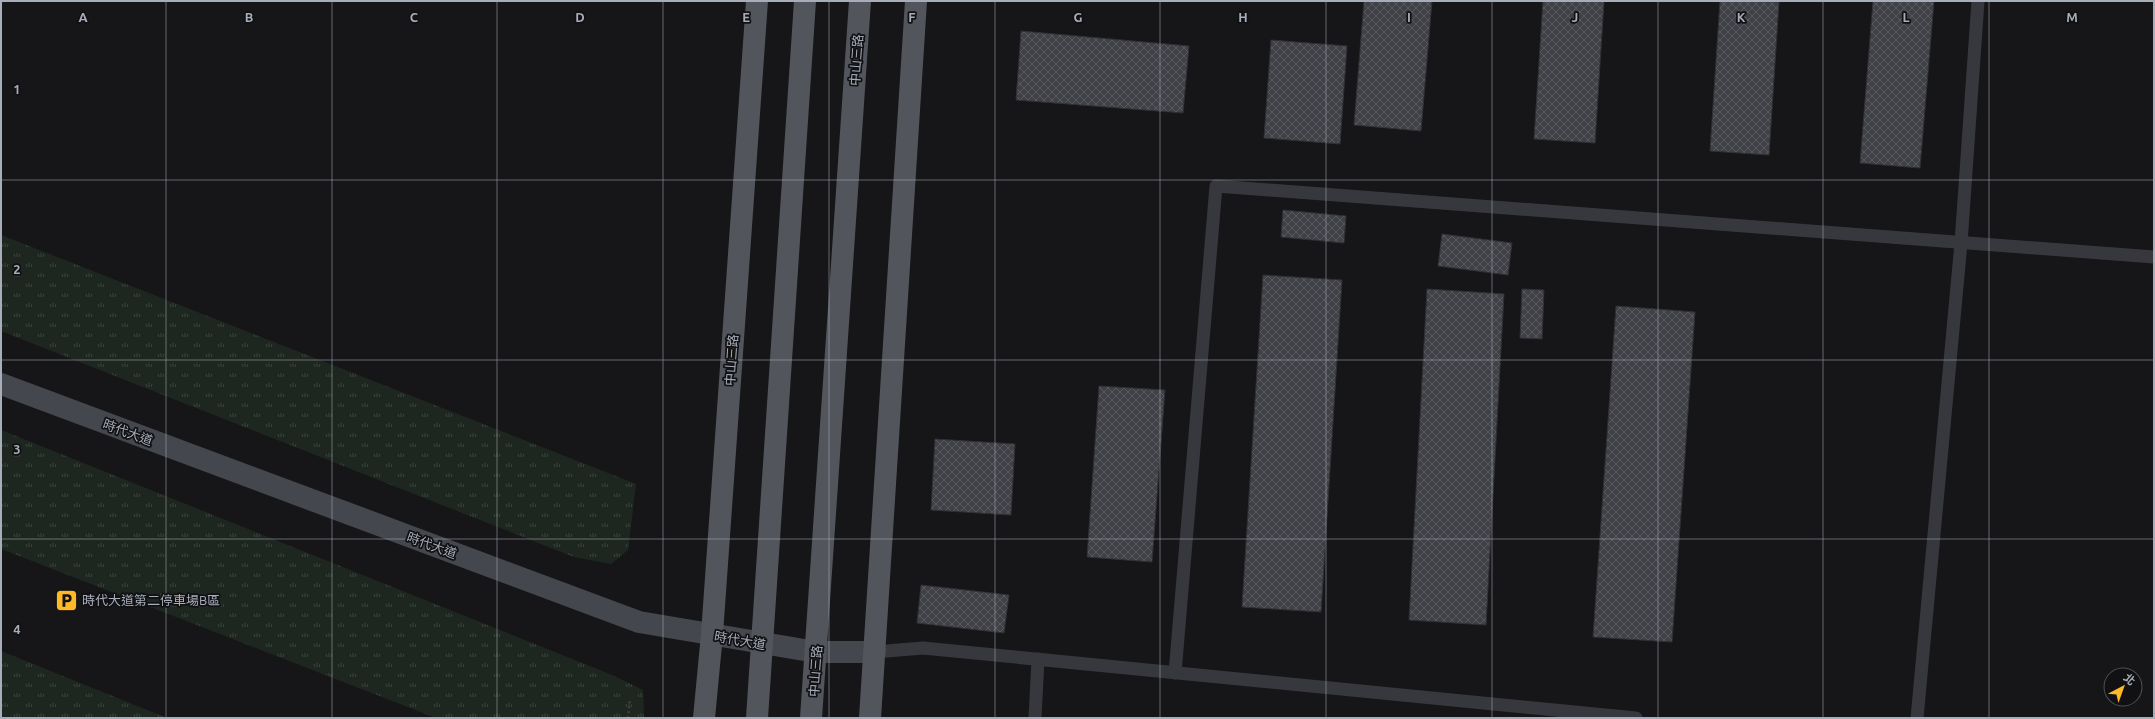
<svg xmlns="http://www.w3.org/2000/svg" width="2155" height="719" font-family="Ubuntu,'Noto Sans TC',sans-serif">
<defs>
<pattern id="grass-tufts" width="24" height="20" patternUnits="userSpaceOnUse"><rect width="24" height="20" fill="#1e271f"/><path d="M3 7l-1-3M5 7V3M7 7l1-3M15 17l-1-3M17 17v-4M19 17l1-3" fill="none" stroke="#3c443d"/></pattern>
<pattern id="building-cross-hatch" width="8" height="8" patternUnits="userSpaceOnUse"><rect width="8" height="8" fill="#404146"/><path d="M0 0l8 8M0 8l8-8" fill="none" stroke="#595a5f"/></pattern>
</defs>
<rect width="100%" height="100%" fill="#161618"/>
<g fill="url(#grass-tufts)">
<polygon points="1,235 636,484 628,550 611,564 574,557 1,331"/>
<polygon points="1,430 612,675 643,690 644,718 436,718 1,549"/>
<polygon points="1,651 167,718 1,718"/>
</g>
<g fill="url(#building-cross-hatch)" stroke="#303035">
<polygon points="1364,1 1432,1 1421,131 1354,125"/>
<polygon points="1543,1 1604,1 1595,143 1534,139"/>
<polygon points="1720,1 1779,2 1769,155 1710,151"/>
<polygon points="1873,1 1934,1 1920,168 1860,163"/>
<polygon points="1021,31 1189,46 1183,113 1016,100"/>
<polygon points="1271,40 1347,46 1340,144 1264,138"/>
<polygon points="1283,210 1346,216 1344,243 1281,237"/>
<polygon points="1442,234 1512,243 1508,275 1438,266"/>
<polygon points="1263,275 1342,280 1321,612 1242,607"/>
<polygon points="1427,289 1504,294 1486,625 1409,620"/>
<polygon points="1522,289 1544,290 1542,339 1520,338"/>
<polygon points="1616,306 1695,312 1672,642 1593,637"/>
<polygon points="1099,386 1165,390 1152,562 1087,557"/>
<polygon points="935,439 1015,444 1011,515 931,510"/>
<polygon points="921,585 1009,595 1004,633 917,623"/>
</g>
<g fill="none" stroke-linecap="round" stroke-linejoin="round">
<polyline stroke="#3d3f45" stroke-width="2.5" stroke-dasharray="2 3" stroke-linecap="butt" points="628,718 630,699"/>
<g stroke="#37383e" stroke-width="13">
<polyline points="875,652 923,648 1636,718"/>
<polyline points="1175,673 1216,186 2154,257"/>
<polyline points="1035,718 1038,659"/>
<polyline points="1917,718 1961,243 1978,1"/>
</g>
<polyline stroke="#45474e" stroke-width="22" points="1,384 639,622 816,652 875,652"/>
<g stroke="#53555d" stroke-width="22">
<polyline points="704,718 712,634 757,1"/>
<polyline points="757,718 805,1"/>
<polyline points="811,718 860,1"/>
<polyline points="870,718 916,1"/>
</g>
</g>
<path fill="none" stroke="#a7adb9" stroke-width="1" stroke-opacity="0.55" d="M166,1V718M332,1V718M497,1V718M663,1V718M829,1V718M995,1V718M1160,1V718M1326,1V718M1492,1V718M1658,1V718M1823,1V718M1989,1V718M1,180H2154M1,360H2154M1,539H2154"/>
<defs>
<symbol id="parking-square" viewBox="-11 -11 22 22"><rect x="-9" y="-9" width="18" height="18" rx="4" fill="#ffb828" stroke="#111113"/><path d="M-3.5-5.5H1a3.5 3.5 0 0 1 0 7H-1V5.5H-3.5ZM-1-3.4V-.6H.8a1.4 1.4 0 0 0 0-2.8Z" fill="#111"/></symbol>
</defs>
<g fill-rule="evenodd">
<use href="#parking-square" x="54" y="588" width="25" height="25"/>
</g>
<g text-anchor="middle" dominant-baseline="central" stroke-width="3.5" stroke-linejoin="round" paint-order="stroke">
<g font-size="13" fill="#a7adb9" stroke="#111113">
<text transform="translate(856 60) rotate(-86)">中山三路</text>
<text transform="translate(731 360) rotate(-86)">中山三路</text>
<text transform="translate(128 432) rotate(20)">時代大道</text>
<text transform="translate(432 545) rotate(20)">時代大道</text>
<text transform="translate(740 640) rotate(10)">時代大道</text>
<text transform="translate(815 671) rotate(-86)">中山三路</text>
</g>
<g font-size="13" fill="#a7adb9" stroke="#111113" text-anchor="start">
<text x="82" y="600">時代大道第二停車場B區</text>
</g>
</g>
<g font-size="13" text-anchor="middle" font-weight="bold" fill="#a7adb9" stroke="#111113" stroke-width="3.5" stroke-linejoin="round" paint-order="stroke">
<text x="83" y="22">A</text>
<text x="249" y="22">B</text>
<text x="414" y="22">C</text>
<text x="580" y="22">D</text>
<text x="746" y="22">E</text>
<text x="912" y="22">F</text>
<text x="1078" y="22">G</text>
<text x="1243" y="22">H</text>
<text x="1409" y="22">I</text>
<text x="1575" y="22">J</text>
<text x="1741" y="22">K</text>
<text x="1906" y="22">L</text>
<text x="2072" y="22">M</text>
<text x="17" y="94">1</text>
<text x="17" y="274">2</text>
<text x="17" y="454">3</text>
<text x="17" y="634">4</text>
</g>
<rect width="2155" height="719" fill="none" stroke="#a7adb9" stroke-width="4"/>
<g transform="translate(2123 687) rotate(41)"><circle r="19" fill="#111113" stroke="#4d4f55"/>
<path d="M0-3L7 15L0 10L-7 15Z" fill="#ffb828"/>
<text y="-6" font-size="11" font-weight="bold" text-anchor="middle" fill="#a7adb9">北</text>
</g>
</svg>
